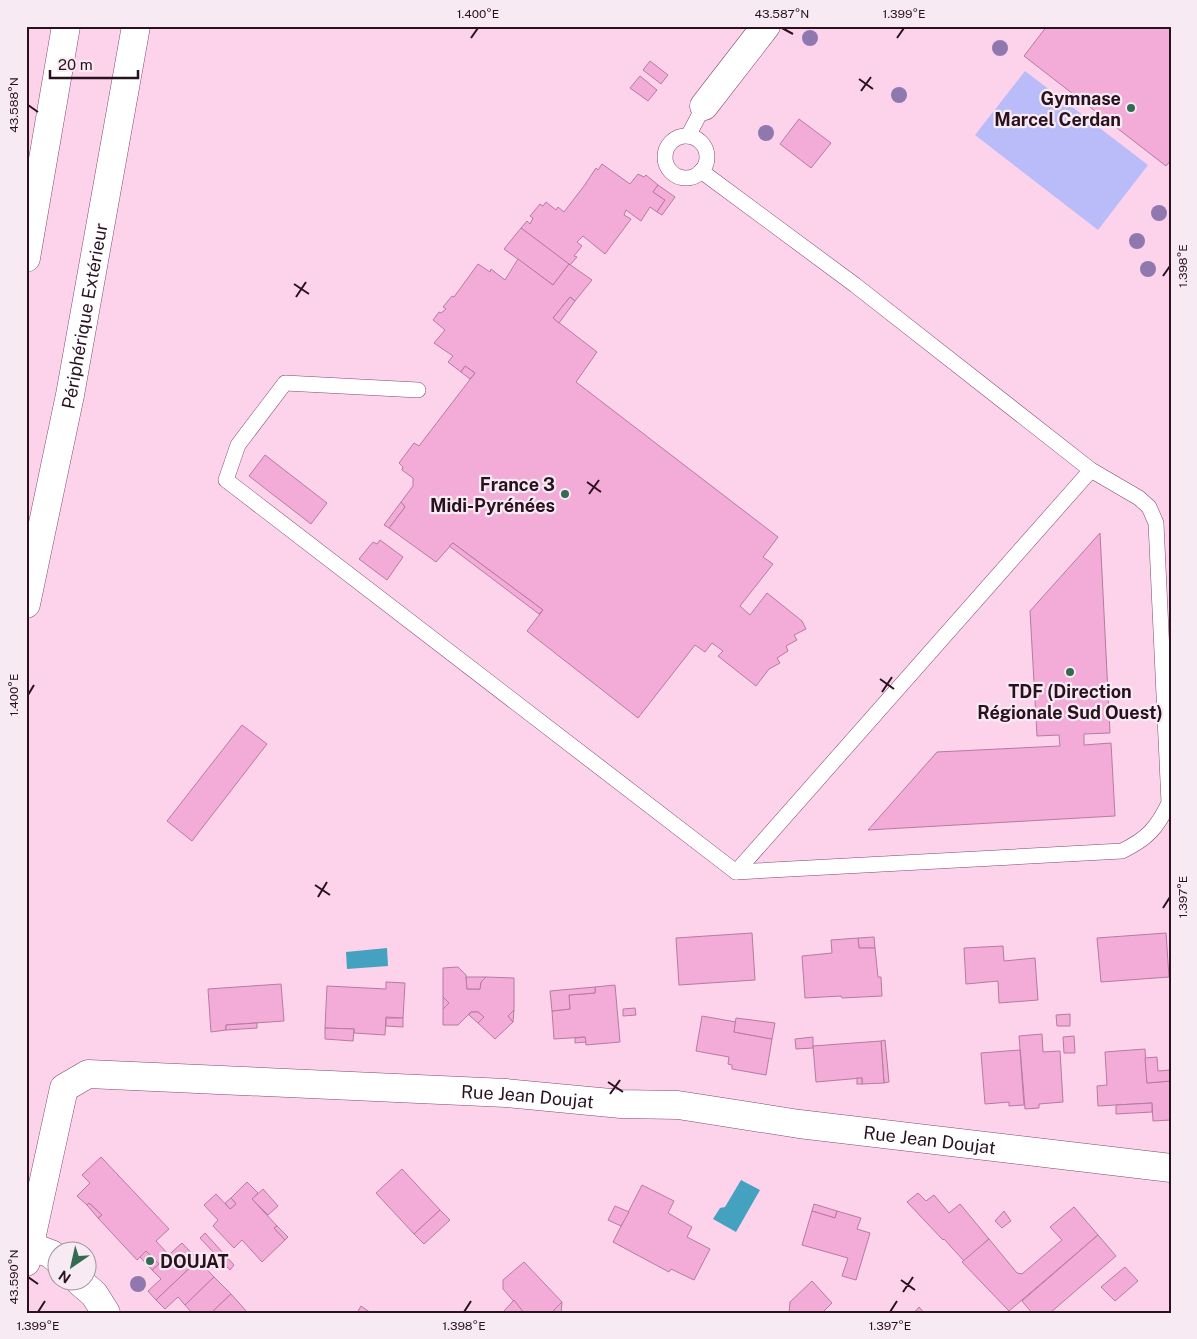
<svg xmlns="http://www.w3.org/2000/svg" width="1197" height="1339" font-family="'Public Sans',sans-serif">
<rect width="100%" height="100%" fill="#fcd3eb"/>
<polygon fill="#b9bcf8" points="1025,71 1148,165 1098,230 975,135"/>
<g fill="#44a2c0">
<polygon points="387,948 388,966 347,969 346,952"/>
<polygon points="741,1180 760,1190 736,1232 713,1219 720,1208 725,1207"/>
</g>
<g fill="#f2acd7" stroke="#b87aa0">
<polygon points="1047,26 1171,26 1171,160 1166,166 1024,56"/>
<polygon points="650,61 668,75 661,84 643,70"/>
<polygon points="640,76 657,90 648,101 630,88"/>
<polygon points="799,119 831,143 811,168 780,144"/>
<polygon points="602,164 630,184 638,174 644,177 646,175 658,185 653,192 665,200 657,212 650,207 641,221 626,210 624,215 631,219 605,254 583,236 577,242 582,246 574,256 577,257 570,265 521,228 527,221 530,224 533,218 530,216 540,204 543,206 546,202 556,210 558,207 564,212 584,186 596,168 598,170"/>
<polygon points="658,185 675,197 662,215 657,212 665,200 653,192"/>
<polygon points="521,228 569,264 553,285 504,249"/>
<polygon points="518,259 553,285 569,264 592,280 575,301 570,297 553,318 597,352 576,382 778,537 763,557 773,564 740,606 750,615 767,593 802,621 806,629 794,635 797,640 786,646 788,651 777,658 780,663 769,669 756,686 718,656 723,651 712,643 705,652 695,645 638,718 527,631 543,610 453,543 436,562 389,528 405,507 401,502 413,486 413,478 402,470 403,467 399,463 414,443 419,446 475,373 465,366 461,372 448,362 453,356 434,343 445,330 433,320 439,312 441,313 446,309 443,307 452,296 454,297 478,264 490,272 491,269 505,280"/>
<polygon points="570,297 575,301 559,323 553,318"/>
<polygon points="465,366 475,373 470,379 461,372"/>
<polygon points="265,455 327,503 311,524 249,476"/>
<polygon points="401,502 405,507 389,528 384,525"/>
<polygon points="1100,533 1110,733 1084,734 1084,745 1111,743 1115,816 868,830 937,752 1060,746 1059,735 1037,736 1030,611"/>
<polygon points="380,540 403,557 387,580 359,559 373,542 377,544"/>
<polygon points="453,543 543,610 539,614 449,546"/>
<polygon points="242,725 267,744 192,841 167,821"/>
<polygon points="752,933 755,980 679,985 676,938"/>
<polygon points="1166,933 1169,977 1101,982 1097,938"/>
<polygon points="874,937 875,948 859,948 858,938"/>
<polygon points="858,938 859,948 875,948 878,977 881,977 882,996 842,998 841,996 805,998 802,956 832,953 831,940"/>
<polygon points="1003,946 1004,961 1035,958 1038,1000 999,1003 998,981 966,984 964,948"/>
<polygon points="458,967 466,975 467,989 480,989 481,982 486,977 514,978 514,1010 508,1016 513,1022 495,1039 478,1023 484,1017 478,1012 471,1012 458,1025 443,1025 443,1009 449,1003 443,997 443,968"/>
<polygon points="466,977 486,977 481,982 480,989 467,989"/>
<polygon points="386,982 405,983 403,1018 386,1017 385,1035 354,1033 354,1029 325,1028 327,986 386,989"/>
<polygon points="281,984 284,1021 226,1025 226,1030 211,1032 208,989"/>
<polygon points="615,985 620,1042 586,1045 585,1037 554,1039 552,1011 570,1009 569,995 595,993 595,987"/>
<polygon points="595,987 595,993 569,995 570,1009 552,1011 550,991"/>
<polygon points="443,997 449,1003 443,1009"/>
<polygon points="635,1008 636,1015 623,1016 623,1009"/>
<polygon points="514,1010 513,1022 508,1016"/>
<polygon points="471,1012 478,1012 484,1017 478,1023 469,1015"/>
<polygon points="1070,1014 1070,1026 1057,1026 1056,1015"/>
<polygon points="702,1016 736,1022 734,1032 772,1039 766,1075 732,1069 732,1065 728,1064 729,1057 696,1051"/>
<polygon points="386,1018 403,1018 403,1027 386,1026"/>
<polygon points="736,1018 775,1023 772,1039 734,1032"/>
<polygon points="257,1023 257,1028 226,1030 226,1025"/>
<polygon points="325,1028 354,1029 353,1041 325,1039"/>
<polygon points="1042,1034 1043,1052 1060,1051 1063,1102 1039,1104 1039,1108 1025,1109 1019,1036"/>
<polygon points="1074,1036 1075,1053 1064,1053 1063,1037"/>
<polygon points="585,1037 586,1042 575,1043 575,1038"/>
<polygon points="813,1037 813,1048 796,1049 795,1039"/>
<polygon points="885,1040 889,1082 884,1083 881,1041"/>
<polygon points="881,1041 884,1083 862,1084 862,1078 816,1082 813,1046"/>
<polygon points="1145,1049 1147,1083 1171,1081 1171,1120 1153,1121 1152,1103 1098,1106 1097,1086 1107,1085 1105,1052"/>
<polygon points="1020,1050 1024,1105 1009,1106 1009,1102 985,1104 981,1053"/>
<polygon points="1157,1057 1158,1071 1170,1070 1171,1081 1147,1083 1145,1058"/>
<rect x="857" y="1078" width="5" height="6"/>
<polygon points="1152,1103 1152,1112 1116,1114 1116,1105"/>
<polygon points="101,1157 169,1229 156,1241 169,1255 159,1264 146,1251 137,1260 98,1218 102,1215 89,1203 87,1205 77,1196 90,1183 82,1175"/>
<polygon points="402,1169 440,1210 414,1234 376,1193"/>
<polygon points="247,1182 258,1193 252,1199 277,1226 274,1228 285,1240 262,1262 242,1240 234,1248 213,1226 218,1220 204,1205 216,1194 230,1209 236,1204 231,1198"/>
<polygon points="642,1185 674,1201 668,1213 692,1227 687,1237 710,1249 694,1280 671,1269 669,1272 613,1242"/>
<polygon points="263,1189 278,1206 268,1215 252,1199"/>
<polygon points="918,1193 926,1201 934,1195 949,1213 960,1204 989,1239 964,1261 944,1239 943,1240 907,1202"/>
<polygon points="231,1198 236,1204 230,1209 225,1203"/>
<polygon points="89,1203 102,1215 98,1218 87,1205"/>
<polygon points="814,1204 837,1211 835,1218 812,1211"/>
<polygon points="615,1206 629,1212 621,1226 608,1220"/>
<polygon points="1074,1207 1098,1235 1009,1311 962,1262 989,1239 1017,1273 1022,1274 1062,1240 1050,1227"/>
<polygon points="440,1210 450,1220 424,1244 414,1234"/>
<polygon points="812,1211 835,1218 837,1211 861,1218 857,1229 870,1233 856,1280 842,1276 848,1258 802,1245"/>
<polygon points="1004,1211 1011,1221 1002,1228 995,1221"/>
<polygon points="277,1226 288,1237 285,1240 274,1228"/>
<polygon points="205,1233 234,1265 230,1270 200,1238"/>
<polygon points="1098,1235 1116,1256 1050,1313 1032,1313 1022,1301"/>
<polygon points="182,1243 198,1260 156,1300 148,1291 161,1279 152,1270"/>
<polygon points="146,1251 159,1264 152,1270 140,1257"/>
<polygon points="198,1260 214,1277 185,1305 178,1297 165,1309 156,1300"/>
<polygon points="524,1262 562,1302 554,1310 553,1313 524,1313 503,1289 503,1280"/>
<polygon points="1125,1267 1138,1281 1115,1301 1101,1287"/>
<polygon points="214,1277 231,1294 211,1313 192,1313 185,1305"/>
<polygon points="812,1281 832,1303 822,1313 789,1313 790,1302"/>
<polygon points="231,1294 247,1312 211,1313"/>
<polygon points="514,1300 524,1313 504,1313 504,1311"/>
<polygon points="562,1302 561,1313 553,1313 554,1310"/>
<polygon points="361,1306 371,1313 357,1313"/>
<polygon points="919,1307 924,1313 914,1313"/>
</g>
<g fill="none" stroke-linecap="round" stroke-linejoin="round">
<defs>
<g id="lane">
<polyline points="688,136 704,106"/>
<circle cx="686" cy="157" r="21"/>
<polyline points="418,390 285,383 238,445 226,480 736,872 1091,470 855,285 701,171"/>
<path d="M736,872L1122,851C1147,839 1157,828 1169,803L1156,523L1149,507L1139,498L1091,470"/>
</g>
<g id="street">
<polyline points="704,106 766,26"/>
<polyline points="30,1246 51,1254 58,1260"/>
<path id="s1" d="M26,1262L64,1088L88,1074L506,1093L621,1104L678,1105L799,1124L1171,1168"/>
<polyline points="80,1282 94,1294 106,1313"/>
</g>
<g id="highway">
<polyline points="26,258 66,26"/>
<path id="s2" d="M26,604L70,395L136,26"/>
</g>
</defs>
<use href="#lane" stroke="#82486d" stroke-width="16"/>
<use href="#street" stroke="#82486d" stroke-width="29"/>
<use href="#highway" stroke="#82486d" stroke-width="29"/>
<use href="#lane" stroke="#fff" stroke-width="15"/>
<use href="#street" stroke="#fff" stroke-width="28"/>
<use href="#highway" stroke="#fff" stroke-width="28"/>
</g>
<g fill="#8f78ae">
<circle cx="810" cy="38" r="8"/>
<circle cx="1000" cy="48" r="8"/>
<circle cx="899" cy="95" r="8"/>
<circle cx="766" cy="133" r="8"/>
<circle cx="1159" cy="213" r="8"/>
<circle cx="1137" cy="241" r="8"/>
<circle cx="1148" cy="269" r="8"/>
<circle cx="138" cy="1284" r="8"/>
</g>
<path fill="none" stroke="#291120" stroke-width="2" d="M782,28L793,34M471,38L478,28M897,38L904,28M859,79L873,89M861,91L871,77M28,105L38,112M1163,276L1170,266M294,284L309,294M296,297L306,282M587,482L601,492M589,494L599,480M880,679L894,689M882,692L892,677M28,695L34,685M315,885L330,895M318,897L327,882M1163,908L1170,897M608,1082L623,1092M610,1094L620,1080M28,1277L38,1284M901,1280L915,1290M903,1292L913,1277M38,1312L45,1301M464,1312L471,1301M890,1312L897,1301"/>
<g fill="#336a51" stroke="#f8eaf2" stroke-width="2">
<circle cx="1131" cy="108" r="5"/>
<circle cx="565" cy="494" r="5"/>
<circle cx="1070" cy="672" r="5"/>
<circle cx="150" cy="1261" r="5"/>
</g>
<g text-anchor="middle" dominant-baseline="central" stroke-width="4.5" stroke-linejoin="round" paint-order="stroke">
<g font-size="18" font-weight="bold" fill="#291120" stroke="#f8eaf2" text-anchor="end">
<text x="1121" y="98">Gymnase<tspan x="1121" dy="21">Marcel Cerdan</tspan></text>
<text x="555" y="484">France 3<tspan x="555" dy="21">Midi-Pyrénées</tspan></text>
<text x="1070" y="691" text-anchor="middle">TDF (Direction<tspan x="1070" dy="21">Régionale Sud Ouest)</tspan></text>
<text x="160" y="1261" text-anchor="start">DOUJAT</text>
</g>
<g font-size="18" fill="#291120" stroke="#f8eaf2">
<text stroke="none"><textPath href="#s2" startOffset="294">Périphérique Extérieur</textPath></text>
<text stroke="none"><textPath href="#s1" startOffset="646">Rue Jean Doujat</textPath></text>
<text stroke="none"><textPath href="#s1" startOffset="1051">Rue Jean Doujat</textPath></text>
</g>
</g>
<rect width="1197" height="1339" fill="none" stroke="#f8eaf2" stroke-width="55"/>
<g transform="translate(72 1266) rotate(214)"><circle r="24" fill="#f8eaf2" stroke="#a5939e"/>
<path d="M0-4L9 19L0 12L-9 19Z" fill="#336a51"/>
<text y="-8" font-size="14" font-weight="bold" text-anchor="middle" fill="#291120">N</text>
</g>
<path d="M50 70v8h88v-8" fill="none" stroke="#291120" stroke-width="2.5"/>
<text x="58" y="70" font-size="15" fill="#291120" stroke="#f8eaf2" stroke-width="4" paint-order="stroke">20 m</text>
<rect x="28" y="28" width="1142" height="1284" fill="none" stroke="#291120" stroke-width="2"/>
<g font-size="12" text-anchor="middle" fill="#291120">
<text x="478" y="18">1.400°E</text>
<text x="782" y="18">43.587°N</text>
<text x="904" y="18">1.399°E</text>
<text transform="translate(14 105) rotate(-90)" y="4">43.588°N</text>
<text transform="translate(1183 266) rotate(-90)" y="4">1.398°E</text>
<text transform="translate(14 695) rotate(-90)" y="4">1.400°E</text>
<text transform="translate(1183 897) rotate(-90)" y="4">1.397°E</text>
<text transform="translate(14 1277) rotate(-90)" y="4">43.590°N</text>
<text x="38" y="1330">1.399°E</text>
<text x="464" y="1330">1.398°E</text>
<text x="890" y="1330">1.397°E</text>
</g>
</svg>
